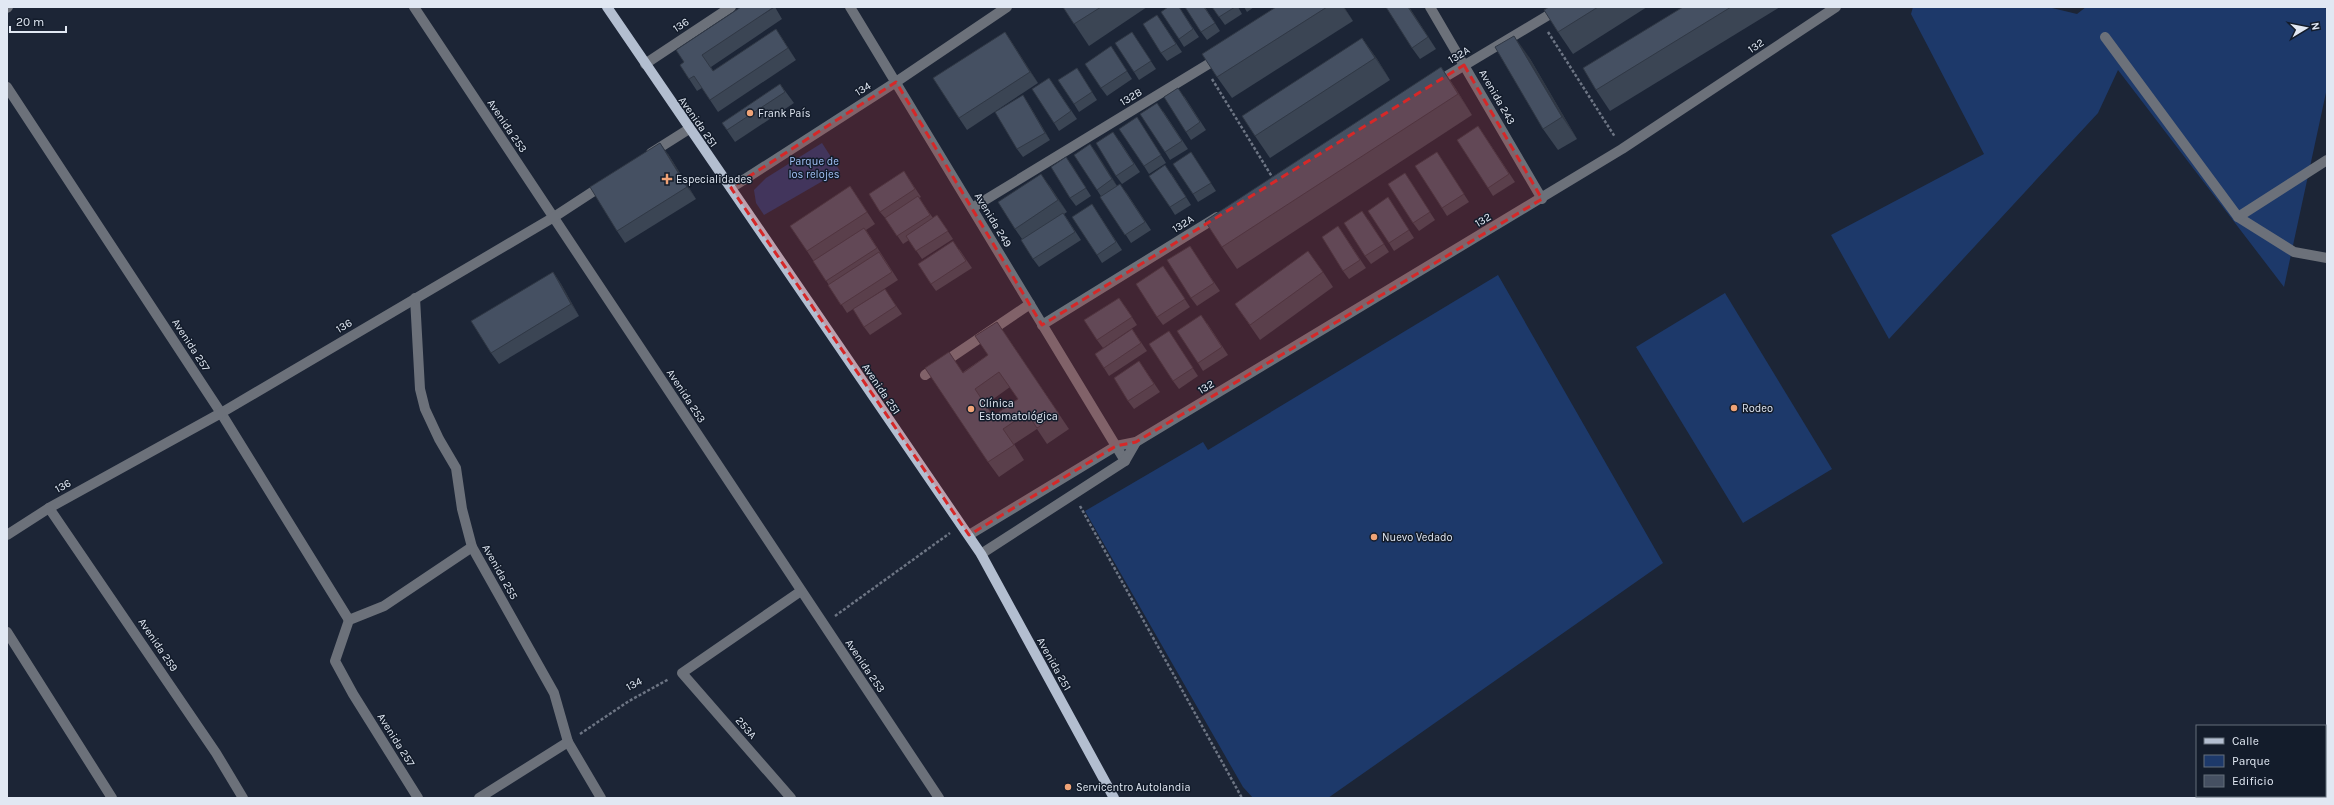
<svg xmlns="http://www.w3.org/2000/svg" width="2334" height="805" font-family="Karla,sans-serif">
<rect width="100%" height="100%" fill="#1c2536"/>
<g fill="#1d396a">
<polygon points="1913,7 2048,7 2077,14 2086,7 2322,7 2327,9 2327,88 2284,287 2118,70 2098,113 1889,339 1831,235 1984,154 1911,14"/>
<polygon points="822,143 840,171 764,215 756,203 754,190 766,178"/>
<polygon points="1498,275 1663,563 1328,798 1253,798 1243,787 1085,511 1203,442 1208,450"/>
<polygon points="1725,293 1832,469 1743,523 1636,347"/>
</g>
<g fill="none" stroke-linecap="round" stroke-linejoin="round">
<g stroke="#6d7584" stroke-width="2.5" stroke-dasharray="3 2" stroke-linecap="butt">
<polyline points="1548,32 1615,137"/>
<polyline points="1212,79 1274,180"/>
<polyline points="1080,506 1242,798"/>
<polyline points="835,616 950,533"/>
<polyline points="580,734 629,701 669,679"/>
</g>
<g stroke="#6c717a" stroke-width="10">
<polyline points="414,7 939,798"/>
<polyline points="850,7 1125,461"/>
<polyline points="1430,7 1542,199"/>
<polyline points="7,8 8,7"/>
<polyline points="2105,37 2238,217 2294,252 2327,258"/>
<polyline points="645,64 731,7"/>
<polyline points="1435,83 1562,7"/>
<polyline points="7,87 221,413 349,620"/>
<polyline points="651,153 689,129"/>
<polyline points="731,188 896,82 1007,7"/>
<polyline points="972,208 1220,57"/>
<polyline points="2238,217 2327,160"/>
<polyline points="415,298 420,389 425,409 439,439 456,468 462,509 472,547 554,693 568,742 601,798"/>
<polyline points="1042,325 1217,217"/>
<polyline points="925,375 1030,304"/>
<polyline points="49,508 216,753 243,798"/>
<polyline points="7,535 49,508 221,413 554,217 603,185"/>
<polyline points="969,535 1116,446 1136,442 1622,149 1836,7"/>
<polyline points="981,554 1125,461 1136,442"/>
<polyline points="7,632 112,798"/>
<polyline points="418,798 353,694 335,661 349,620 384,606 472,547"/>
<polyline points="479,798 568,742"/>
<polyline points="791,798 682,673 801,591"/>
</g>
<polyline stroke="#b3bed0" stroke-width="10" points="607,7 981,554 1114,798"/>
</g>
<g fill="#3b4554" fill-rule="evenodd">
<polygon points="775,7 782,19 711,67 713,71 776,29 796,60 718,112 702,88 697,91 680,65"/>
<polygon points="1063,7 1147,7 1089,46"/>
<polygon points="1179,7 1199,37 1184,47 1179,39"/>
<polygon points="1205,7 1220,31 1207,40 1201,32"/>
<polygon points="1212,7 1238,7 1242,14 1225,25"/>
<polygon points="1244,7 1254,7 1247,12"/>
<polygon points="1276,7 1344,7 1353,21 1232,98 1217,77"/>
<polygon points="1409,7 1436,49 1420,59 1412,48"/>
<polygon points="1549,7 1647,7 1573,54 1558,32"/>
<polygon points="1683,7 1780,7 1610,111 1596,90"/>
<polygon points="1157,15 1182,52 1167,61 1161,53"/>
<polygon points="1005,32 1038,83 967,130 959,118"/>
<polygon points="1132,32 1156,69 1139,80 1134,72"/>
<polygon points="1362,38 1377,59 1390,80 1270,158 1255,136"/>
<polygon points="1111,46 1132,79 1107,96 1101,88"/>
<polygon points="1529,57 1577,139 1558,150 1543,129"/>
<polygon points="1441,67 1456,89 1472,115 1237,269 1222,247"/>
<polygon points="1077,68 1097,100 1079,112 1074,104"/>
<polygon points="1049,78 1077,119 1059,131 1054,123"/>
<polygon points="780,84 794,103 735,142 722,123"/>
<polygon points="1184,96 1206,130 1191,140 1186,132"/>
<polygon points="1028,103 1050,140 1023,157 1017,149"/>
<polygon points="1163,111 1188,149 1170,160 1165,152"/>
<polygon points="1137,117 1166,163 1149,174 1144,166"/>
<polygon points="1478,126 1515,182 1493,196 1488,188"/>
<polygon points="1119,140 1140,172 1122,184 1116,176"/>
<polygon points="1090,144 1117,186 1126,192 1151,230 1131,243 1097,190"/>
<polygon points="1191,152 1216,191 1198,202 1193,194"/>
<polygon points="668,154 696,199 625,243 617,231"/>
<polygon points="1066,157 1091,196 1076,206 1070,198"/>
<polygon points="1442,160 1469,202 1447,216 1442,208"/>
<polygon points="1171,173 1191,205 1175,215 1170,207"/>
<polygon points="909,179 921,197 919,198 933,218 937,215 953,239 922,259 909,240 903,244 886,219 880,212"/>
<polygon points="1410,181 1435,220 1419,231 1413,223"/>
<polygon points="1049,185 1067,212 1064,214 1081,240 1039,267 1033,259 1022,239 1015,229"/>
<polygon points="850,186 875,224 866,230 898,280 847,313 807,251"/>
<polygon points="1388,197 1414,238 1394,251 1389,243"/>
<polygon points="1092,204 1122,250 1102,263 1097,255"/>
<polygon points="1368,219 1389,252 1371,264 1365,256"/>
<polygon points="1338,226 1366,268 1349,279 1343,271"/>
<polygon points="959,249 972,268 936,291 931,284"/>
<polygon points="1195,254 1220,291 1197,306 1191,298"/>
<polygon points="1163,266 1190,307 1163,325 1157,317"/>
<polygon points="553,272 561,284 579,316 499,364 491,353"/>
<polygon points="1323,272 1333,287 1260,340 1235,304"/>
<polygon points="890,297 902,314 870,335 864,327"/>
<polygon points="1125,306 1137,325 1103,348 1097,340"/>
<path d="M997,322L1069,429L1047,444L1037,429L1014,444L1024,460L999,477L988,462L963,372L988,355ZM1010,387L1018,399L993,416L985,405Z"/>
<polygon points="1207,323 1228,355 1203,371 1198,363"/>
<polygon points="1132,329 1147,351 1109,376 1104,368"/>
<polygon points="1174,339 1198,376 1179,389 1173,381"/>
<polygon points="1139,361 1160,392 1134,409 1128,401"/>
</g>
<g fill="#303845">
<polygon points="1343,7 1344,7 1353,21"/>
<polygon points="1408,7 1409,7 1436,49"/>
<polygon points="776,29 784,41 796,60 788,48"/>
<polygon points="1005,32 1013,44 1038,83 1030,72"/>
<polygon points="1514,36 1529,57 1577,139 1562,117"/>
<polygon points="1362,38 1377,59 1390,80 1375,58"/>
<polygon points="1441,67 1456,89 1472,115 1458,94"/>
<polygon points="1023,95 1028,103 1050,140 1045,133"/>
<polygon points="660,143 668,154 696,199 687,187"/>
<polygon points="1090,144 1096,152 1118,187 1112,179"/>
<polygon points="1066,157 1072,165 1091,196 1086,188"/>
<polygon points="1041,174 1049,185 1067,212 1058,200"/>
<polygon points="553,272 561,284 579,316 571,304"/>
<polygon points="997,322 1007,337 1069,429 1059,414"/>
</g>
<g fill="#455062" stroke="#303845" fill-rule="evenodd">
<polygon points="741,7 774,7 702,55 713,71 776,29 788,48 710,100 694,76 689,79 680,65 684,62 676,50"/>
<polygon points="1063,7 1101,7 1074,24"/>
<polygon points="1168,7 1179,7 1193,29 1179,39 1161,12"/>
<polygon points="1185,7 1204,7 1215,23 1201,32"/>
<polygon points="1212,7 1235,7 1219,17"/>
<polygon points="1276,7 1327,7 1217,77 1202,54"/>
<polygon points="1386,7 1408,7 1428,37 1412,48"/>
<polygon points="1549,7 1598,7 1558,32 1544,10"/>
<polygon points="1683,7 1731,7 1596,90 1583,68"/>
<polygon points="1157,15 1176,44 1161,53 1143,24"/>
<polygon points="1005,32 1030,72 959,118 933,78"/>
<polygon points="1132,32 1151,61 1134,72 1115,43"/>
<polygon points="1514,36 1562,117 1543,129 1495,47"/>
<polygon points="1362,38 1375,58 1255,136 1242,116"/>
<polygon points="1111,46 1127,71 1101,88 1085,64"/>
<polygon points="1441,67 1458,94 1222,247 1205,221"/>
<polygon points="1077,68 1092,92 1074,104 1058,80"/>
<polygon points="1049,78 1071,111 1054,123 1032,89"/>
<polygon points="780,84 785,92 727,130 722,123"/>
<polygon points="1178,88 1200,122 1186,132 1164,97"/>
<polygon points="1023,95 1045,133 1017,149 995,112"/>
<polygon points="1157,103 1182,141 1165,152 1140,114"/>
<polygon points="1137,117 1161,155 1144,166 1119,129"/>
<polygon points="1478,126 1509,174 1488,188 1457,140"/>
<polygon points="1113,132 1134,164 1116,176 1096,143"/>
<polygon points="660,143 687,187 617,231 590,187"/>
<polygon points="1090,144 1112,179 1097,190 1074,155"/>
<polygon points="1191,152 1211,183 1193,194 1173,164"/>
<polygon points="1437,152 1464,194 1442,208 1415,166"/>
<polygon points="1066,157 1086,188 1070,198 1051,167"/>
<polygon points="1165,165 1186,197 1170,207 1149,176"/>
<polygon points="904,171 915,189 880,212 869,194"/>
<polygon points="1405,173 1430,212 1413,223 1388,184"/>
<polygon points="1041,174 1058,200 1015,229 998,202"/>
<polygon points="1120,184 1145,222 1125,235 1100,197"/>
<polygon points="850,186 867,212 807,251 790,226"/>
<polygon points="918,196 930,215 897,236 885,218"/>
<polygon points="1388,197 1409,230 1389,243 1368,211"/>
<polygon points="1092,204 1116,242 1097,255 1072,217"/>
<polygon points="1362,211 1384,244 1365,256 1344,223"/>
<polygon points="1063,213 1075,232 1033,259 1021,240"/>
<polygon points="937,215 948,231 916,251 906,236"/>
<polygon points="1338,226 1360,260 1343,271 1322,237"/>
<polygon points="864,228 877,248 826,281 813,261"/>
<polygon points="953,241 966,261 931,284 918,264"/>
<polygon points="1190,246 1214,283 1191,298 1167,260"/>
<polygon points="1308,251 1323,272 1250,325 1235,304"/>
<polygon points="879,252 892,272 841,305 828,285"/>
<polygon points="1163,266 1185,299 1157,317 1136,284"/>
<polygon points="553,272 571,304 491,353 471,321"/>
<polygon points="885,289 896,306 864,327 853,309"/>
<polygon points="1119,298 1132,317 1097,340 1084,320"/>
<polygon points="1201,315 1222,347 1198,363 1177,331"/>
<path d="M997,322L1059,414L1037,428L1027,413L1003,429L1014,445L988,462L925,368L949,352L963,373L988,355L975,336ZM999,372L1018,399L993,416L975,389Z"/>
<polygon points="1132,329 1141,343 1104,368 1095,354"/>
<polygon points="1169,331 1193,368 1173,381 1149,344"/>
<polygon points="1139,361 1154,384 1128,401 1114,378"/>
</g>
<path fill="#d62828" fill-opacity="0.2" stroke="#d62828" stroke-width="3" stroke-dasharray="8 5" stroke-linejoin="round" d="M1464,65L1542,199L1136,442L1116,446L969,535L731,188L896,82L1042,325Z"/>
<g fill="#efa377" stroke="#131c2b" stroke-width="1.5">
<circle cx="750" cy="113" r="4"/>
<path d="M665 173h4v4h4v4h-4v4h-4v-4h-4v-4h4z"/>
<circle cx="1734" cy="408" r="4"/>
<circle cx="971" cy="409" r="4"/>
<circle cx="1374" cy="537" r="4"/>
<circle cx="1068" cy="787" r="4"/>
</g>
<g text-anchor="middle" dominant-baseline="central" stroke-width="3" stroke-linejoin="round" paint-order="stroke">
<g font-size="11" fill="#e1e8f3" stroke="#131c2b">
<text transform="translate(681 25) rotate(-33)">136</text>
<text transform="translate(1756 46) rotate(-34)">132</text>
<text transform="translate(1459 55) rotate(-31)">132A</text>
<text transform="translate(863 89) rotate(-32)">134</text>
<text transform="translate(1131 97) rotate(-31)">132B</text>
<text transform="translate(1497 97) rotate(60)">Avenida 243</text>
<text transform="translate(698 122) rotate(55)">Avenida 251</text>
<text transform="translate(507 126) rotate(56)">Avenida 253</text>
<text transform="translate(993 220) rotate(59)">Avenida 249</text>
<text transform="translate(1483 220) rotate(-31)">132</text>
<text transform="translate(1183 224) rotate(-32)">132A</text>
<text transform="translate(344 326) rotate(-31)">136</text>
<text transform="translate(191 345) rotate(57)">Avenida 257</text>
<text transform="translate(1206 387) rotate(-31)">132</text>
<text transform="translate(881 389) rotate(56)">Avenida 251</text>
<text transform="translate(686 396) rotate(57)">Avenida 253</text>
<text transform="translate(63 486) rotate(-29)">136</text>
<text transform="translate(500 572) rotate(61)">Avenida 255</text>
<text transform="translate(158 645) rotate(56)">Avenida 259</text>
<text transform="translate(1054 664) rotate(61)">Avenida 251</text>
<text transform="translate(865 666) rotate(56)">Avenida 253</text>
<text transform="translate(634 684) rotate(-28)">134</text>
<text transform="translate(746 728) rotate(49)">253A</text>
<text transform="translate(396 740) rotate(58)">Avenida 257</text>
</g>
<g font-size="11" fill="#e1e8f3" stroke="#131c2b" text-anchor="start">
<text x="758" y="113">Frank País</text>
<text x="676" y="179">Especialidades</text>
<text x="979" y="403">Clínica<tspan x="979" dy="13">Estomatológica</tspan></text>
<text x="1742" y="408">Rodeo</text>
<text x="1382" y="537">Nuevo Vedado</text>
<text x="1076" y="787">Servicentro Autolandia</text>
</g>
<g font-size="11" fill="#a2c1f5" stroke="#131c2b">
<text x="814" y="161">Parque de<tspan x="814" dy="13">los relojes</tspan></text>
</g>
</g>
<rect width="2334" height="805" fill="none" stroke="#e1e8f3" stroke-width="16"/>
<rect x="2196" y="725" width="130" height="72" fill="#131c2b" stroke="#656e7b"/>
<rect x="2204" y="738" width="20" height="6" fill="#b3bed0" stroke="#656e7b"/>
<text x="2232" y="745" font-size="12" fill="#e1e8f3">Calle</text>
<rect x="2204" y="755" width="20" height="12" fill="#1d396a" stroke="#656e7b"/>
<text x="2232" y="765" font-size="12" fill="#e1e8f3">Parque</text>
<rect x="2204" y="775" width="20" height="12" fill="#455062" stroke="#656e7b"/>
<text x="2232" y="785" font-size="12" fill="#e1e8f3">Edificio</text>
<g transform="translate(2306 28) rotate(80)" stroke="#131c2b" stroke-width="3" paint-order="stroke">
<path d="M0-3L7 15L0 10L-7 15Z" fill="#e1e8f3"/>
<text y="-6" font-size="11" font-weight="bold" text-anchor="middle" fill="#e1e8f3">N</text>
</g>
<path d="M10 26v6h56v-6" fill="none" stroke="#e1e8f3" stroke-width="2"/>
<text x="16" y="26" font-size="12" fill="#e1e8f3" stroke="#131c2b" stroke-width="3" paint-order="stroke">20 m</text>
</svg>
